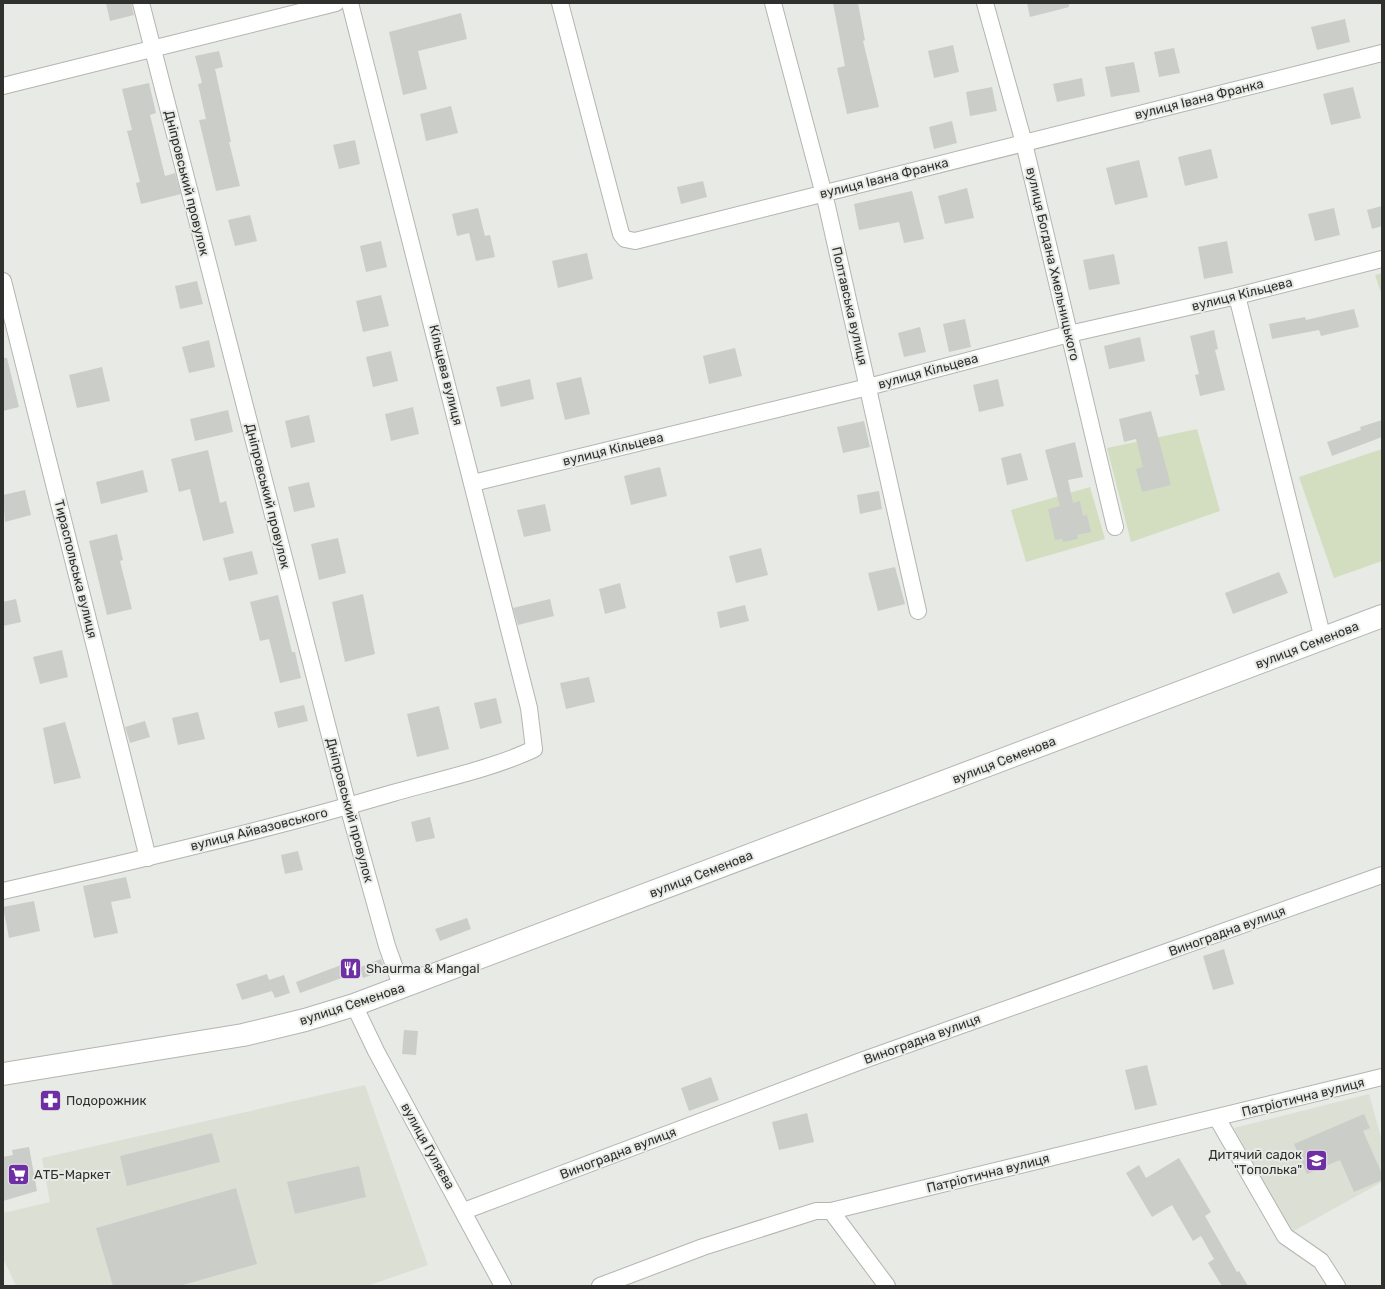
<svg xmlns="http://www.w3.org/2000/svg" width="1385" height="1289" font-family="Rubik,sans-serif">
<rect width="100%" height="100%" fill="#e8eae5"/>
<g fill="#dbdfd4">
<polygon points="365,1085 428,1265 367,1286 16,1286 3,1258 3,1213 50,1202 42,1158"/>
<polygon points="1369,1094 1382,1141 1382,1182 1290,1233 1234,1128"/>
</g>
<g fill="#d3dec1">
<polygon points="1382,273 1382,296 1375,275"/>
<polygon points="1197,429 1220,511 1131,542 1107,448"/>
<polygon points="1382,449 1382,561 1334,578 1299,477"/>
<polygon points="1090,487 1105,539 1026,562 1011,510"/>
</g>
<g fill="#cbcdc8">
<polygon points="106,3 131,3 134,15 110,21"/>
<polygon points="833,3 858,3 865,40 863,41 879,107 847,114 837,68 845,66"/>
<polygon points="1027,3 1069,3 1069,7 1030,17"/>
<polygon points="461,13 467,39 418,51 427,89 403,95 389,32"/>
<polygon points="1345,19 1350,42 1317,50 1311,27"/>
<polygon points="953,45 959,72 934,78 928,51"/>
<polygon points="1174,48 1180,73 1159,77 1154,52"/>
<polygon points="219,51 223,67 215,69 231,142 229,142 240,186 216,191 199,120 206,119 198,84 202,83 195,56"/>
<polygon points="1134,62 1140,92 1111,97 1105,67"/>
<polygon points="1082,78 1085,96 1057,102 1053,84"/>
<polygon points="149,83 156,113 150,115 165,176 175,173 181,194 141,204 136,183 140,182 127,131 132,130 122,89"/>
<polygon points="992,87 997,111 970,116 966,92"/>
<polygon points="1353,87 1361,118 1331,125 1323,94"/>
<polygon points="451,106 458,133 426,141 420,114"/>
<polygon points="952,121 957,143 934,149 929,127"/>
<polygon points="355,140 360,164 339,169 333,145"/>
<polygon points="1211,149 1218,178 1185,186 1178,157"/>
<polygon points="1139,160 1148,197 1115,205 1106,168"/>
<polygon points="703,181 707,197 681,204 677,187"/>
<polygon points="967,188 974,218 945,224 938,196"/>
<polygon points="912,191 924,239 904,243 899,222 859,230 854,204"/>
<polygon points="1382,206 1382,226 1372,229 1367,210"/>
<polygon points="478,208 485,236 490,235 495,257 476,261 469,233 457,236 452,214"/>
<polygon points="1334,208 1340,235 1315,241 1308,214"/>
<polygon points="250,215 257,241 235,246 228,220"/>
<polygon points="381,241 387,267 366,272 360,246"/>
<polygon points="1227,241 1233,273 1204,279 1198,247"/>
<polygon points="587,253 593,279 558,288 552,261"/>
<polygon points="1114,254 1120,284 1089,290 1083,260"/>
<polygon points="197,281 203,304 180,309 175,286"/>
<polygon points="381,295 389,326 363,332 356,301"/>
<polygon points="1354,309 1359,327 1321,336 1319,330 1272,339 1269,324 1305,317 1306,320"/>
<polygon points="965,319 971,347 949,352 943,324"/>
<polygon points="920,327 926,352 904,357 898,333"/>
<polygon points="1214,330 1218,349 1215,350 1225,390 1200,396 1195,375 1199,374 1190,336"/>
<polygon points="1140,337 1145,361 1109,369 1104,346"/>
<polygon points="209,340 215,367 189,373 182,347"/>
<polygon points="735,348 742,376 709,384 703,356"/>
<polygon points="391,351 398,381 373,387 366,357"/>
<polygon points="3,358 7,358 19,407 3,411"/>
<polygon points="102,367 110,401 77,408 69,375"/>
<polygon points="581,377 590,414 565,420 556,383"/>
<polygon points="530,379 534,399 501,407 496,387"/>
<polygon points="998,379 1004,406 979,412 973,385"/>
<polygon points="413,407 419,434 391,441 385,414"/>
<polygon points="228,410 233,432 195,441 190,419"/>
<polygon points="1151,411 1171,485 1142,492 1136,469 1143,467 1136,439 1124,442 1119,419"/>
<polygon points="309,415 315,442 291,448 285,421"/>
<polygon points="1382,420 1382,437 1332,456 1327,442 1361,430 1360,427"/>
<polygon points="864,421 870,447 843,453 837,427"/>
<polygon points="1075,442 1083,477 1068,480 1073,503 1080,501 1083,516 1087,515 1091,532 1077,535 1078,539 1063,542 1062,539 1055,540 1048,509 1060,506 1045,450"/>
<polygon points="208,450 220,503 226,501 234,533 203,541 190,489 179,492 171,459"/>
<polygon points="1021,453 1028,480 1007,485 1001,458"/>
<polygon points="660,467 667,496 631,505 624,476"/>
<polygon points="143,470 148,492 101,504 96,482"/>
<polygon points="309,482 315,507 294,512 288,487"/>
<polygon points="25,490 31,515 5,522 3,495"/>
<polygon points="879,491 882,509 860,514 857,495"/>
<polygon points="545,504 551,531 524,537 517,510"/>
<polygon points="117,534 123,560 120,561 132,609 107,615 89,541"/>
<polygon points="338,538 346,573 319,580 311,544"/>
<polygon points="761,548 768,575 736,583 729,556"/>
<polygon points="252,551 258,574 229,581 223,558"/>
<polygon points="895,567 905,604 878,611 868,573"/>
<polygon points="1279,572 1288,593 1233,614 1225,593"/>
<polygon points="620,583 626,608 605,614 599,589"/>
<polygon points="363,594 375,654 345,662 332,602"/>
<polygon points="278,595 292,652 295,652 301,678 280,683 269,639 260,641 250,602"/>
<polygon points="16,599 21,622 3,626 3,602"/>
<polygon points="550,599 554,616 518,625 513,608"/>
<polygon points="745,605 749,621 720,628 717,612"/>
<polygon points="62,650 68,677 40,684 33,657"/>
<polygon points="589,677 595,702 566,709 560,683"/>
<polygon points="496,698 502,723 480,729 474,703"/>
<polygon points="304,705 308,721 278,728 274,712"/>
<polygon points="439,706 449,749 417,757 407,714"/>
<polygon points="198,712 205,739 178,745 172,718"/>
<polygon points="145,721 150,737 130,743 125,727"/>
<polygon points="65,722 81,778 54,784 43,728"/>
<polygon points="430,817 435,838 416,842 411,822"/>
<polygon points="298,851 303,870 285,874 281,855"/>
<polygon points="126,877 131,898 111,902 118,933 94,938 83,886"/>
<polygon points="34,901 40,931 9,938 3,907"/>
<polygon points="467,918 471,929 440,941 435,929"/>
<polygon points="1224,949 1234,984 1213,990 1203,956"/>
<polygon points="357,959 360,967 381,959 385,970 363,978 361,971 300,993 296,982"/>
<polygon points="267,974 269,980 284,975 290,993 275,998 272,991 242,1000 236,984"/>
<polygon points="404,1030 418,1031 416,1055 402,1054"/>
<polygon points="1147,1065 1157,1105 1135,1110 1125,1070"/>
<polygon points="711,1077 719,1100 689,1111 681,1088"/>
<polygon points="807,1113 814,1142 779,1150 772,1122"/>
<polygon points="1364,1114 1370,1128 1363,1131 1382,1174 1382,1180 1354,1192 1340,1160 1307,1174 1294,1144"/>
<polygon points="212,1133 220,1162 127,1186 120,1156"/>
<polygon points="29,1147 37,1191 3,1201 3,1157 13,1155 12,1150"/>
<polygon points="1179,1158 1211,1212 1205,1216 1237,1272 1239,1271 1248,1286 1222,1286 1208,1263 1214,1259 1201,1236 1193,1241 1172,1205 1152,1217 1126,1173 1139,1165 1146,1178"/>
<polygon points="359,1166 366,1197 295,1214 287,1182"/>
<polygon points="236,1188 257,1264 179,1286 113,1286 96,1228"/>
</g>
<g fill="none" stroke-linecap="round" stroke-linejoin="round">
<defs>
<g id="minor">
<polyline points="141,3 348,806 387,946 402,988"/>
<polyline points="560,3 621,234 625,239 635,241 1382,53"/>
<polyline points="773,3 827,206 918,611"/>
<polyline points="985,3 1024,143 1115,527"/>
<polyline points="3,86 336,3"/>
<polyline points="3,281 148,858"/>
<polyline points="1237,296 1323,639"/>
<polyline points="473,483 868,387 1069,334 1237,296 1382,259"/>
<path d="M3,891C134,861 264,831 393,793C438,780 492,769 534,749L529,708L350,3"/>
<polyline points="354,1005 376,1051 503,1286"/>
<polyline points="1217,1118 1285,1236 1321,1261 1337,1286"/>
<polyline points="464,1211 861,1061 1382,875"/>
<polyline points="831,1211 887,1286"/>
<polyline points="600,1286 703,1247 816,1211 831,1211 1382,1077"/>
</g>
<polyline id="highway" points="3,1074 243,1035 305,1020 354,1005 1382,616"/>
</defs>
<use href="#minor" stroke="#b3b5b0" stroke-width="18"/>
<use href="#highway" stroke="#b3b5b0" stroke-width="24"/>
<use href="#minor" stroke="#fff" stroke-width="16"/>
<use href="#highway" stroke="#fff" stroke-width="22"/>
</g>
<defs>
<symbol id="restaurant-square" viewBox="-11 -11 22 22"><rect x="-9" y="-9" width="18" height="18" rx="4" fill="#6f2fa4" stroke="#e8eae5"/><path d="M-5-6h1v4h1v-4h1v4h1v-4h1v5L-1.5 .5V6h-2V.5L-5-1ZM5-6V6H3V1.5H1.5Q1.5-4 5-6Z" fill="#fff"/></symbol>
<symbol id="pharmacy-square" viewBox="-11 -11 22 22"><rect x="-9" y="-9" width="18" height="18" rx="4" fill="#6f2fa4" stroke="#e8eae5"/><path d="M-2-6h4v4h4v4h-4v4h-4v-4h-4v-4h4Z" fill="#fff"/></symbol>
<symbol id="school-square" viewBox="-11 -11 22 22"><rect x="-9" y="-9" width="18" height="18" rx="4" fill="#6f2fa4" stroke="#e8eae5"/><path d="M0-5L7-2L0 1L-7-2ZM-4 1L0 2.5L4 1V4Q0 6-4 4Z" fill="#fff"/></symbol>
<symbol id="supermarket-square" viewBox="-11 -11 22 22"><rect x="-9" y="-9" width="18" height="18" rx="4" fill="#6f2fa4" stroke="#e8eae5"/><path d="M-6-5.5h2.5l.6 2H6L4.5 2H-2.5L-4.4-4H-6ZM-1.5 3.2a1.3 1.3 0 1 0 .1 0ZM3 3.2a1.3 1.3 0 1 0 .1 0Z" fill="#fff"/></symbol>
</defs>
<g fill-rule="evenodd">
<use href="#restaurant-square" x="338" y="956" width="25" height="25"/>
<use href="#pharmacy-square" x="38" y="1088" width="25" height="25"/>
<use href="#school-square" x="1304" y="1148" width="25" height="25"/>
<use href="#supermarket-square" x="6" y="1162" width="25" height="25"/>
</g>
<g text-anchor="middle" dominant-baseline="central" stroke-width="4" stroke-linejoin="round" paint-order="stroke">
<g font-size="13" fill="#30312f" stroke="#e8eae5">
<text transform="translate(1199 99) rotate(-14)">вулиця Івана Франка</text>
<text transform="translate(884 178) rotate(-14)">вулиця Івана Франка</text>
<text transform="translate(187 183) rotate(76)">Дніпровський провулок</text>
<text transform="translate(1053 264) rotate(77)">вулиця Богдана Хмельницького</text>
<text transform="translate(1242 294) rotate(-14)">вулиця Кільцева</text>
<text transform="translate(850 306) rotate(77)">Полтавська вулиця</text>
<text transform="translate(928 371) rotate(-15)">вулиця Кільцева</text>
<text transform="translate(446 375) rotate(76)">Кільцева вулиця</text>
<text transform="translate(613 449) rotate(-14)">вулиця Кільцева</text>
<text transform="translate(268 496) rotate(76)">Дніпровський провулок</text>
<text transform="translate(76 569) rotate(76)">Тираспольська вулиця</text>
<text transform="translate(1307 645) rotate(-21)">вулиця Семенова</text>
<text transform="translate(1004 760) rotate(-21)">вулиця Семенова</text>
<text transform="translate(350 810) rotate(75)">Дніпровський провулок</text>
<text transform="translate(259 829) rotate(-14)">вулиця Айвазовського</text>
<text transform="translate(701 874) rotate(-21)">вулиця Семенова</text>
<text transform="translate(1227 931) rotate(-20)">Виноградна вулиця</text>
<text transform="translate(352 1004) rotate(-18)">вулиця Семенова</text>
<text transform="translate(922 1039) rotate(-20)">Виноградна вулиця</text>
<text transform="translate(1303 1097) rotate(-14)">Патріотична вулиця</text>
<text transform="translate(428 1146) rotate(61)">вулиця Гуляєва</text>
<text transform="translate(618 1153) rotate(-21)">Виноградна вулиця</text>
<text transform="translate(988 1173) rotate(-14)">Патріотична вулиця</text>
</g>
<g font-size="13" fill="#30312f" stroke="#e8eae5" text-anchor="start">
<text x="366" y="968">Shaurma &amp; Mangal</text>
<text x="66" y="1100">Подорожник</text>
<text x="1302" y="1154" text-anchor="end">Дитячий садок<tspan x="1302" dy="15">"Тополька"</tspan></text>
<text x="34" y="1174">АТБ-Маркет</text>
</g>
</g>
<rect width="1385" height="1289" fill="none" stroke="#30312f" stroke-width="8"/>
</svg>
